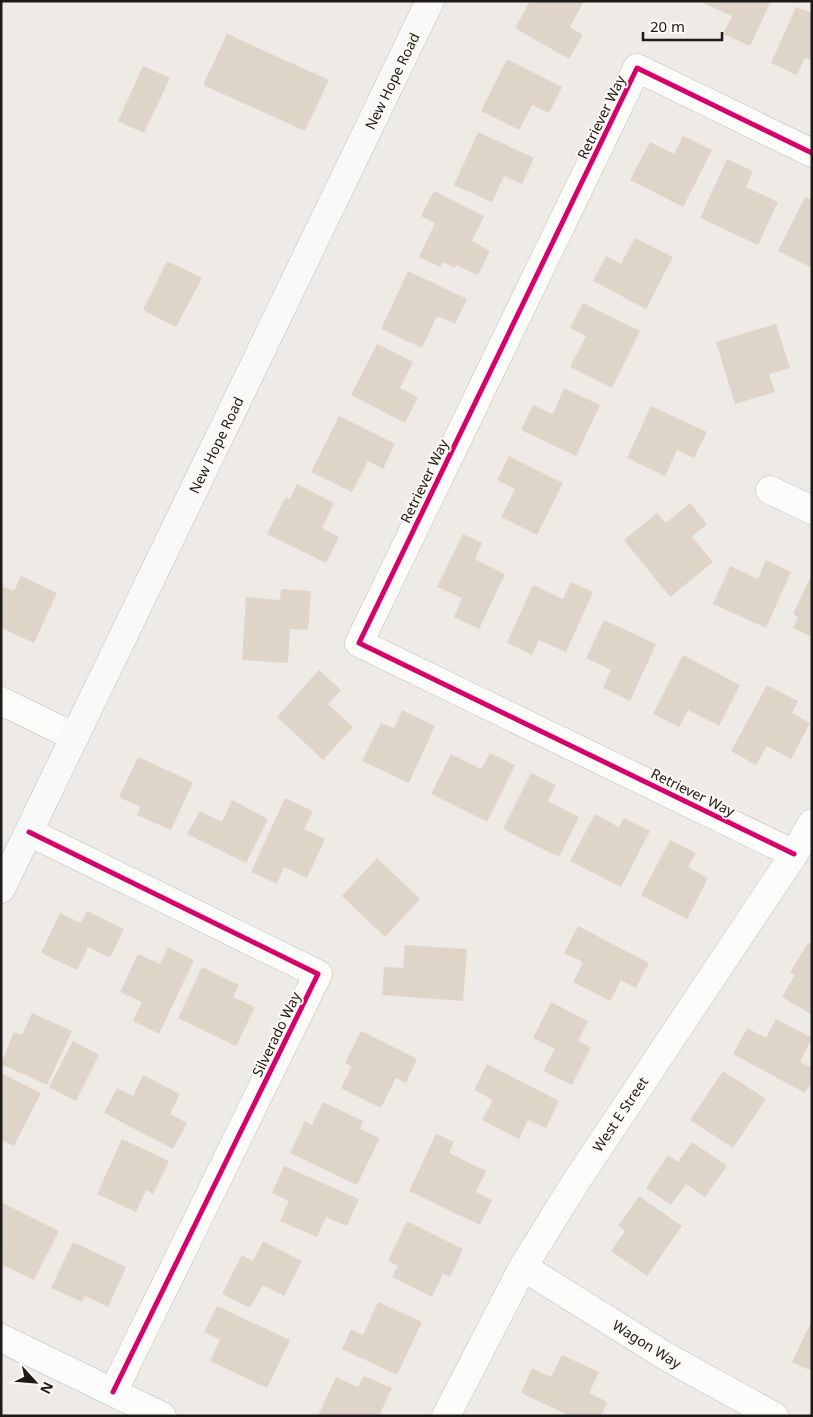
<svg xmlns="http://www.w3.org/2000/svg" width="813" height="1417" font-family="'Noto Sans',sans-serif">
<rect width="100%" height="100%" fill="#eeebe6"/>
<g fill="#dfd4c8">
<polygon points="530,1 584,1 570,27 583,35 569,59 515,28"/>
<polygon points="706,1 771,1 750,46 723,34 732,16 705,4"/>
<polygon points="796,7 812,13 812,60 805,58 797,75 771,63"/>
<polygon points="227,34 329,80 305,131 203,85"/>
<polygon points="507,59 562,87 549,113 532,105 519,130 481,111"/>
<polygon points="143,66 170,78 144,133 118,121"/>
<polygon points="478,132 534,158 522,184 504,176 492,202 454,185"/>
<polygon points="683,136 712,150 683,207 630,180 650,142 674,154"/>
<polygon points="727,159 753,171 746,187 778,202 758,245 700,218"/>
<polygon points="434,191 484,216 472,241 490,251 478,275 456,265 455,268 443,262 440,267 419,257 435,223 421,216"/>
<polygon points="805,197 812,200 812,268 778,251"/>
<polygon points="635,238 673,257 646,309 593,281 606,256 621,264"/>
<polygon points="167,261 202,278 176,327 143,310"/>
<polygon points="408,271 467,299 455,324 437,316 422,348 381,329"/>
<polygon points="583,303 640,331 612,388 570,367 586,336 570,328"/>
<polygon points="776,324 790,368 769,374 775,392 735,404 716,342"/>
<polygon points="377,344 413,362 400,388 418,397 405,423 351,395"/>
<polygon points="564,388 600,405 576,456 521,430 533,405 553,414"/>
<polygon points="651,406 707,432 694,458 677,450 665,476 627,458"/>
<polygon points="339,416 395,444 383,469 368,461 352,492 311,472"/>
<polygon points="509,456 563,483 537,535 501,517 515,489 497,480"/>
<polygon points="297,484 334,503 322,528 339,537 326,563 267,534 284,500 287,497 290,499"/>
<polygon points="690,503 707,524 692,537 713,562 670,597 624,540 657,513 666,523"/>
<polygon points="463,534 482,543 475,559 505,574 479,629 454,617 462,598 437,587"/>
<polygon points="766,560 791,572 766,628 713,604 730,566 758,579"/>
<polygon points="812,574 812,637 793,628 798,617 793,614"/>
<polygon points="21,576 57,593 34,643 1,628 1,586 14,591"/>
<polygon points="571,582 593,592 566,652 539,640 532,655 507,643 533,585 563,599"/>
<polygon points="281,589 311,591 308,630 290,629 288,663 242,660 246,597 280,600"/>
<polygon points="604,620 656,644 630,701 603,688 611,670 586,658"/>
<polygon points="683,655 740,685 719,726 688,710 679,727 653,714"/>
<polygon points="319,670 341,690 328,704 353,727 323,760 277,717"/>
<polygon points="767,685 798,701 792,713 810,723 791,759 767,746 756,765 731,751"/>
<polygon points="402,710 435,726 409,783 362,761 381,723 394,728"/>
<polygon points="490,753 515,765 487,822 431,794 451,754 481,769"/>
<polygon points="138,757 193,782 171,830 137,815 140,807 119,797"/>
<polygon points="531,773 556,785 548,801 579,817 559,857 503,829"/>
<polygon points="285,798 313,811 304,829 325,839 307,878 284,867 277,884 251,872"/>
<polygon points="232,800 268,819 246,863 187,834 200,811 222,822"/>
<polygon points="595,814 619,827 624,818 650,831 621,887 570,861"/>
<polygon points="670,840 696,853 688,867 708,878 687,919 641,895"/>
<polygon points="377,858 420,899 385,937 342,896"/>
<polygon points="87,911 124,929 110,958 88,947 77,970 41,953 60,913 81,923"/>
<polygon points="578,926 649,963 636,988 621,980 610,1001 573,982 583,962 564,953"/>
<polygon points="808,943 812,945 812,1015 782,997 795,975 790,972"/>
<polygon points="405,945 467,949 463,1001 382,995 384,967 403,968"/>
<polygon points="168,947 194,960 159,1034 133,1021 142,1002 120,992 138,954 160,964"/>
<polygon points="202,967 239,985 233,997 255,1007 236,1046 178,1018"/>
<polygon points="551,1002 588,1021 578,1041 591,1047 572,1085 543,1071 555,1049 533,1038"/>
<polygon points="32,1013 72,1031 47,1085 1,1064 14,1032 22,1035"/>
<polygon points="776,1019 812,1038 800,1062 812,1068 812,1081 805,1093 733,1054 747,1028 766,1038"/>
<polygon points="361,1031 417,1059 406,1083 396,1078 381,1108 341,1088 352,1066 345,1063"/>
<polygon points="73,1041 99,1055 76,1101 49,1087"/>
<polygon points="487,1064 559,1101 546,1128 528,1120 519,1139 482,1120 493,1100 474,1090"/>
<polygon points="723,1071 766,1099 733,1148 690,1120"/>
<polygon points="1,1073 41,1093 14,1146 1,1140"/>
<polygon points="143,1075 180,1094 170,1114 187,1123 173,1149 104,1113 117,1088 133,1096"/>
<polygon points="323,1102 363,1121 360,1129 380,1138 357,1185 290,1153 305,1121 312,1125"/>
<polygon points="436,1134 454,1142 449,1153 486,1171 476,1192 492,1200 480,1225 409,1191"/>
<polygon points="122,1139 169,1161 153,1194 146,1190 136,1212 97,1194"/>
<polygon points="692,1142 727,1166 705,1197 686,1184 671,1205 646,1188 668,1155 678,1162"/>
<polygon points="284,1166 359,1199 347,1226 326,1217 317,1237 280,1221 289,1201 272,1193"/>
<polygon points="639,1196 682,1226 647,1276 611,1251 625,1231 618,1226"/>
<polygon points="1,1202 59,1231 34,1280 1,1264 3,1254 1,1253"/>
<polygon points="407,1221 463,1249 450,1277 443,1274 432,1297 392,1277 398,1266 388,1261"/>
<polygon points="263,1241 302,1261 284,1296 263,1285 250,1308 222,1294 242,1255 253,1261"/>
<polygon points="73,1242 126,1267 108,1307 85,1296 82,1302 51,1288"/>
<polygon points="378,1302 422,1322 397,1375 342,1349 351,1329 363,1335"/>
<polygon points="217,1306 290,1340 267,1388 210,1361 220,1340 204,1332"/>
<polygon points="812,1320 812,1371 792,1362"/>
<polygon points="562,1355 599,1372 589,1393 607,1402 601,1416 570,1416 521,1393 532,1368 551,1377"/>
<polygon points="364,1376 392,1388 379,1416 318,1416 336,1377 358,1387"/>
</g>
<g fill="none" stroke-linecap="round" stroke-linejoin="round">
<defs>
<g id="street">
<polyline points="770,490 812,510"/>
<polyline points="1,701 75,737"/>
<polyline points="29,832 318,974 113,1392"/>
<polyline points="794,854 359,643 637,68 812,153"/>
<polyline points="523,1267 667,1357 774,1416"/>
<polyline points="1,1338 162,1416"/>
<polyline points="446,1416 523,1267 577,1180 794,854 812,823"/>
</g>
<polyline id="secondary" points="1,889 430,1"/>
</defs>
<use href="#street" stroke="#c3c0bc" stroke-width="29"/>
<use href="#secondary" stroke="#c3c0bc" stroke-width="29"/>
<use href="#street" stroke="#fcfcfb" stroke-width="28"/>
<use href="#secondary" stroke="#f9f9f9" stroke-width="28"/>
<defs>
<g id="cycleway">
<polyline points="29,832 318,974 113,1392"/>
<polyline points="794,854 359,643 637,68 812,153"/>
</g>
</defs>
<use href="#cycleway" stroke="#fef8f2" stroke-width="8"/>
<use href="#cycleway" stroke="#d6006c" stroke-width="5"/>
</g>
<g text-anchor="middle" dominant-baseline="central" stroke-width="4" stroke-linejoin="round" paint-order="stroke">
<g font-size="14" fill="#1d1a18" stroke="#fef8f2">
<text transform="translate(392 81) rotate(-64)">New Hope Road</text>
<text transform="translate(601 117) rotate(-64)">Retriever Way</text>
<text transform="translate(216 445) rotate(-64)">New Hope Road</text>
<text transform="translate(424 481) rotate(-64)">Retriever Way</text>
<text transform="translate(693 792) rotate(26)">Retriever Way</text>
<text transform="translate(276 1034) rotate(-64)">Silverado Way</text>
<text transform="translate(620 1114) rotate(-56)">West E Street</text>
<text transform="translate(647 1344) rotate(32)">Wagon Way</text>
</g>
</g>
<rect width="813" height="1417" fill="none" stroke="#1d1a18" stroke-width="5"/>
<g transform="translate(35 1382) rotate(116)" stroke="#fef8f2" stroke-width="4" paint-order="stroke">
<path d="M0-4L9 19L0 12L-9 19Z" fill="#1d1a18"/>
<text y="-8" font-size="14" font-weight="bold" text-anchor="middle" fill="#1d1a18">N</text>
</g>
<path d="M643 32v8h79v-8" fill="none" stroke="#1d1a18" stroke-width="2.5"/>
<text x="650" y="32" font-size="15" fill="#1d1a18" stroke="#fef8f2" stroke-width="4" paint-order="stroke">20 m</text>
</svg>
